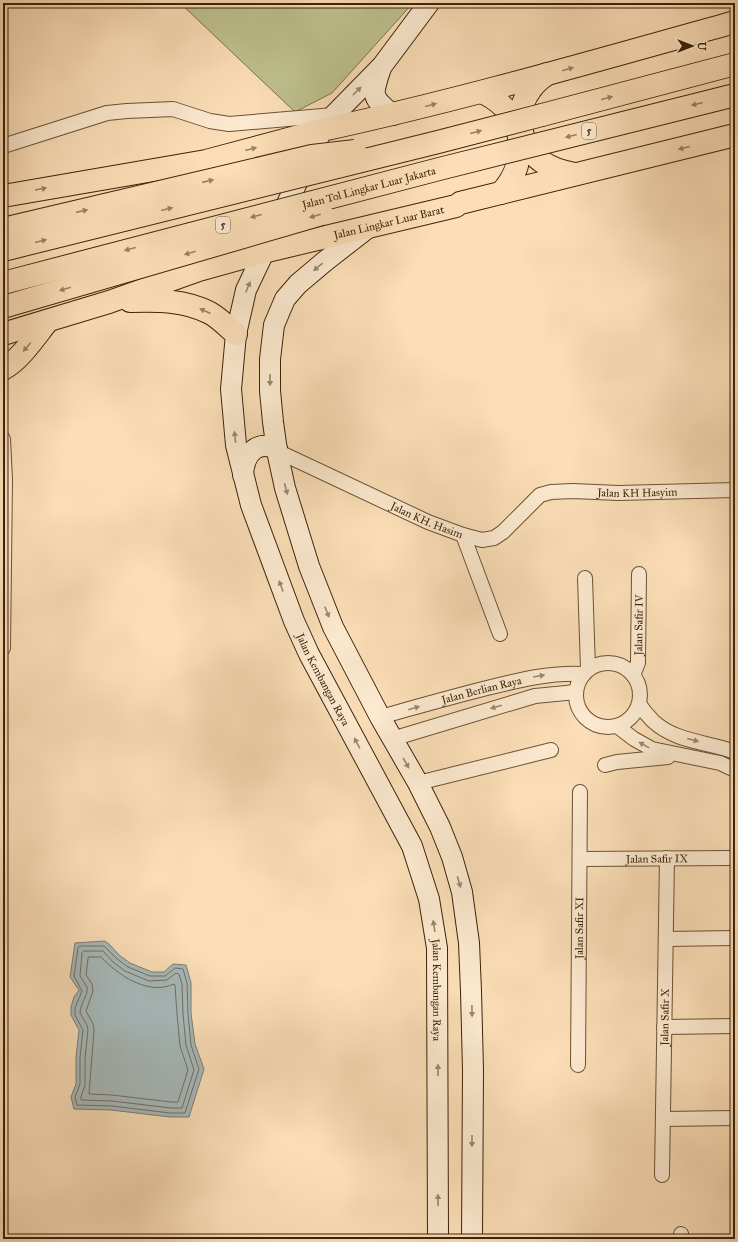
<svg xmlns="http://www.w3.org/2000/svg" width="738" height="1242" font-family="'IM FELL Great Primer',serif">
<rect width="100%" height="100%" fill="#fbdeb7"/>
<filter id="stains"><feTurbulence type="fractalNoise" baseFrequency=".005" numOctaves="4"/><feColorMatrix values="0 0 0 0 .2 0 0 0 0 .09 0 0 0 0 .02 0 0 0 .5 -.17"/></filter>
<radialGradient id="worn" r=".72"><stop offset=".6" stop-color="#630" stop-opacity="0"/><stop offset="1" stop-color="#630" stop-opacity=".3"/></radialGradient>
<polygon fill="#bec18e" stroke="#7e724b" points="180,3 413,3 332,93 295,112"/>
<polygon fill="#a6b9bb" stroke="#7c7d73" points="105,941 110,945 119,955 130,963 152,972 164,972 173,964 186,965 191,983 191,1013 195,1044 204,1069 189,1117 170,1117 111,1110 74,1109 71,1097 76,1084 76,1057 79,1030 71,1015 71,1007 74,997 79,990 70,977 75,943"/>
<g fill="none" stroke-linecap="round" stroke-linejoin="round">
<g stroke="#726e62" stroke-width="1">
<polygon points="80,946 104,946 116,958 128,967 150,976 165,976 175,968 183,969 187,983 188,1013 191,1045 199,1069 185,1113 170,1113 112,1106 77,1105 75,1097 80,1084 80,1057 83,1030 75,1015 75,1008 82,991 74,976 78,948"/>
<path d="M84,951H103L113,962L125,971L149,981L167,980L176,973L179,974L182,984L183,1014L186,1045L194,1070L182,1108H171L112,1101L81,1100V1097L85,1085V1058L88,1030L87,1025L80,1013C80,1004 89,994 87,987C85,983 82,980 80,976L82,953Z"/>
<path d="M89,957H101C118,975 148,996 174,984L175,985L177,1014L180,1046L188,1070L178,1102H171L112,1095L89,1094L94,1030L93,1024L86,1011L93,991L92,984L86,975L88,959Z"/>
</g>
<defs>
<g id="street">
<polyline points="3,146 107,113 127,111 173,109 210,121 229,124 334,115"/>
<polyline points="3,439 5,480 3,648"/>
<path id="s1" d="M277,451L428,522L463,535L482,540L494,538L503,532L540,495L551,492L573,491L618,493L735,490"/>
<polyline points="463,535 500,634"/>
<polyline points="585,578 588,669"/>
<circle cx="608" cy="695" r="32"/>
<path id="s2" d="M633,675L638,663L639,574"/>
<path d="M639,704C643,710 648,716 653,721C675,742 709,742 735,752"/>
<path id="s3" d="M380,717C416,707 451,697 487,688C519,680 551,672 584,674"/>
<polyline points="617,726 634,739 652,749 720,763 735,770"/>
<polyline points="392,739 535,696 576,692"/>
<polyline points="605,765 617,762 668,757"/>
<polyline points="418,783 551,750"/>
<path id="s4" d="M580,859L735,858"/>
<polyline points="666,939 735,938"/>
<polyline points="664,1027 735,1026"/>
<path id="s5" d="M578,1065L580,792"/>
<polyline points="663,1119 735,1118"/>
<path id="s6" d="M662,1175L667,858"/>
<polyline points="680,1239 681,1234"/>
</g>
<g id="secondary">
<path id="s7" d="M429,3L382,66L334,115L322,130L246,290L236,334L231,389L236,445L251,505L294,621L309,654L412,846L429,899L437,948L438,1239"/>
<path d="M381,68C372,95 370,96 393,115"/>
<polyline points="369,227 324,262 298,284 285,299 274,325 270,359 270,391 273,422 277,451 285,488 309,566 333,627 380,717 418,783 440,827 452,857 462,892 469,943 471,991 473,1070 472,1239"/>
<path d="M243,475C244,455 256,439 277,449"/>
</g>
<g id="primary">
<path d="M547,74C541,78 535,83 531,89C514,111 518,144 541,161C550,168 563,172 575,174"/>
<path d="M494,89L484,93C525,113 531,160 501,193"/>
<path d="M322,130C461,100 598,60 735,22"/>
<path d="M130,301C157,300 185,300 210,313C219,318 228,327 236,334"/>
<path id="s8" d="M3,334L109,302L199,270L263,252L456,206L460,203L735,135"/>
<path d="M3,369C20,360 35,337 47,322"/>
</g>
<g id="highway">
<polyline points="542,115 735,64"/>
<polyline points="3,196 206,161 322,130"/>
</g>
</defs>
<use href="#street" stroke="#6d5134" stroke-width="16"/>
<use href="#secondary" stroke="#3e2208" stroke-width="22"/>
<use href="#primary" stroke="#3e2208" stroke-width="24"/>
<use href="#highway" stroke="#3e2208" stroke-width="24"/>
<use href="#street" stroke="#fcead0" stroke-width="14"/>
<use href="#secondary" stroke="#fcead0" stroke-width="20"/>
<use href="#primary" stroke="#fbdeb7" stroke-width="22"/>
<use href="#highway" stroke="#fbdeb7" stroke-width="22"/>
<defs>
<g id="highway-bridge">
<polyline points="3,229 312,156 355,151"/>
<polyline points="3,250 438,142 542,115"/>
<path id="s9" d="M3,283L443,168L735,95"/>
<polyline points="3,307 322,214"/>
</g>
</defs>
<use href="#highway-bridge" stroke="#3e2208" stroke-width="24" stroke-linecap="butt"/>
<use href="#highway-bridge" stroke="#fbdeb7" stroke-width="22"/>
</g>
<defs><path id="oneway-solid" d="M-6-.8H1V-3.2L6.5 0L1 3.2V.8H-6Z"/></defs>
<g fill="#9c8060">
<use href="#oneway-solid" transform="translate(568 69) rotate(-16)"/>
<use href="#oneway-solid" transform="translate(607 98) rotate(-15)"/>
<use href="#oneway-solid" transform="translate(697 104) rotate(166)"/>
<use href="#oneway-solid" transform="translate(431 105) rotate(-15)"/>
<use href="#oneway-solid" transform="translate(476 132) rotate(-15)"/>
<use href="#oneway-solid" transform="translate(571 136) rotate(166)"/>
<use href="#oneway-solid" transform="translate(684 148) rotate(166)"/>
<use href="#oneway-solid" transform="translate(251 149) rotate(-15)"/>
<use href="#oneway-solid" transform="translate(208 181) rotate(-13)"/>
<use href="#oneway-solid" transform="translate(41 189) rotate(-10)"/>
<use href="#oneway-solid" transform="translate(167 209) rotate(-14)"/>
<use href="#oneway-solid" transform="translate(82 211) rotate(-13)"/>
<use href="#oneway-solid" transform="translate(256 216) rotate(165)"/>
<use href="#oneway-solid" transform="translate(315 216) rotate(164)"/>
<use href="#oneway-solid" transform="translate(41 241) rotate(-14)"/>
<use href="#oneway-solid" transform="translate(130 249) rotate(165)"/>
<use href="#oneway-solid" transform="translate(190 253) rotate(164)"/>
<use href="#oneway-solid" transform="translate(65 289) rotate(164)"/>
<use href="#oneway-solid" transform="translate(205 311) rotate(-156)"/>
<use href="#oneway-solid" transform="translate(27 347) rotate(130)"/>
</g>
<g fill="#9d866c">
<use href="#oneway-solid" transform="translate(357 91) rotate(-45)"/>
<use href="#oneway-solid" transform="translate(318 267) rotate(139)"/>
<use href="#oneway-solid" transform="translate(248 287) rotate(-68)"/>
<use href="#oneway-solid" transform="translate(270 380) rotate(90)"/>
<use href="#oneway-solid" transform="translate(235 437) rotate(-97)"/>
<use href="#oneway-solid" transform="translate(286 489) rotate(75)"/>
<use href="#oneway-solid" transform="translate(281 586) rotate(-110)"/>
<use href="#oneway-solid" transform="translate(327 612) rotate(68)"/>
<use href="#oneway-solid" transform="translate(539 676) rotate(-10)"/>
<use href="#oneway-solid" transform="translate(496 707) rotate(164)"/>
<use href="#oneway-solid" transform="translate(414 708) rotate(-16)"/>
<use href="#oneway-solid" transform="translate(693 740) rotate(15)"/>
<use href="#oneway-solid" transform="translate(357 743) rotate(-118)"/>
<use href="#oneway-solid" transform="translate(644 745) rotate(-151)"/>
<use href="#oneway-solid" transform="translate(406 763) rotate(60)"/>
<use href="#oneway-solid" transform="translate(459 882) rotate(74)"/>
<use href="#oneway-solid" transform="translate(434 926) rotate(-99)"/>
<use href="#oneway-solid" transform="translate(472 1011) rotate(89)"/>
<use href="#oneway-solid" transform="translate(438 1070) rotate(-90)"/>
<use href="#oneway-solid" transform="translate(472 1141) rotate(90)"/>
<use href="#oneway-solid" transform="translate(438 1200) rotate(-90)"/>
</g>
<g text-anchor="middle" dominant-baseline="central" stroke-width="4" stroke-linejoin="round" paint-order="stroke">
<g fill="#fcead0" stroke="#775e44" stroke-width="1">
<rect x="582" y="123" width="14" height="16" rx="3"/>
<rect x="216" y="217" width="14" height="16" rx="3"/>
</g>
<g font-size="10" font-weight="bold" fill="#3e2208">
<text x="589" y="131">5</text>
<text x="223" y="225">5</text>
</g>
<g font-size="11" fill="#3e2208" stroke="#fcead0">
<text stroke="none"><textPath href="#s9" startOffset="378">Jalan Tol Lingkar Luar Jakarta</textPath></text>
<text stroke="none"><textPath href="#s8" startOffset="402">Jalan Lingkar Luar Barat</textPath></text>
<text stroke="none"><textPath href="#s1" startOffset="397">Jalan KH Hasyim</textPath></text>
<text stroke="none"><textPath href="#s1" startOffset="165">Jalan KH. Hasim</textPath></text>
<text stroke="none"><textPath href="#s2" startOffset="51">Jalan Safir IV</textPath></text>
<text stroke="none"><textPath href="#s7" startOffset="751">Jalan Kembangan Raya</textPath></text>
<text stroke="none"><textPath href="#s3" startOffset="105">Jalan Berlian Raya</textPath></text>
<text stroke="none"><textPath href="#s4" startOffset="77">Jalan Safir IX</textPath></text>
<text stroke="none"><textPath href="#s5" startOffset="137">Jalan Safir XI</textPath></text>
<text stroke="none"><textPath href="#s7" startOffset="1087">Jalan Kembangan Raya</textPath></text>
<text stroke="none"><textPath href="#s6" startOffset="158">Jalan Safir X</textPath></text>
</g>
</g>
<rect width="738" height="1242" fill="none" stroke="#fbdeb7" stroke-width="16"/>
<rect x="4" y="4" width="730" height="1234" fill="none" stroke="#3e2208" stroke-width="2"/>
<rect x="8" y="8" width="722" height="1226" fill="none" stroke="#3e2208"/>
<g transform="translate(692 46) rotate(90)" stroke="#fcead0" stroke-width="3" paint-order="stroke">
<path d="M0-3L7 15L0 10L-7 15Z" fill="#3e2208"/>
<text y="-6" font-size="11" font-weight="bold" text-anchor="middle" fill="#3e2208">U</text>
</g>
<rect width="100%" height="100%" filter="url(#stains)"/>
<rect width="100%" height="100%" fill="url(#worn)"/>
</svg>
